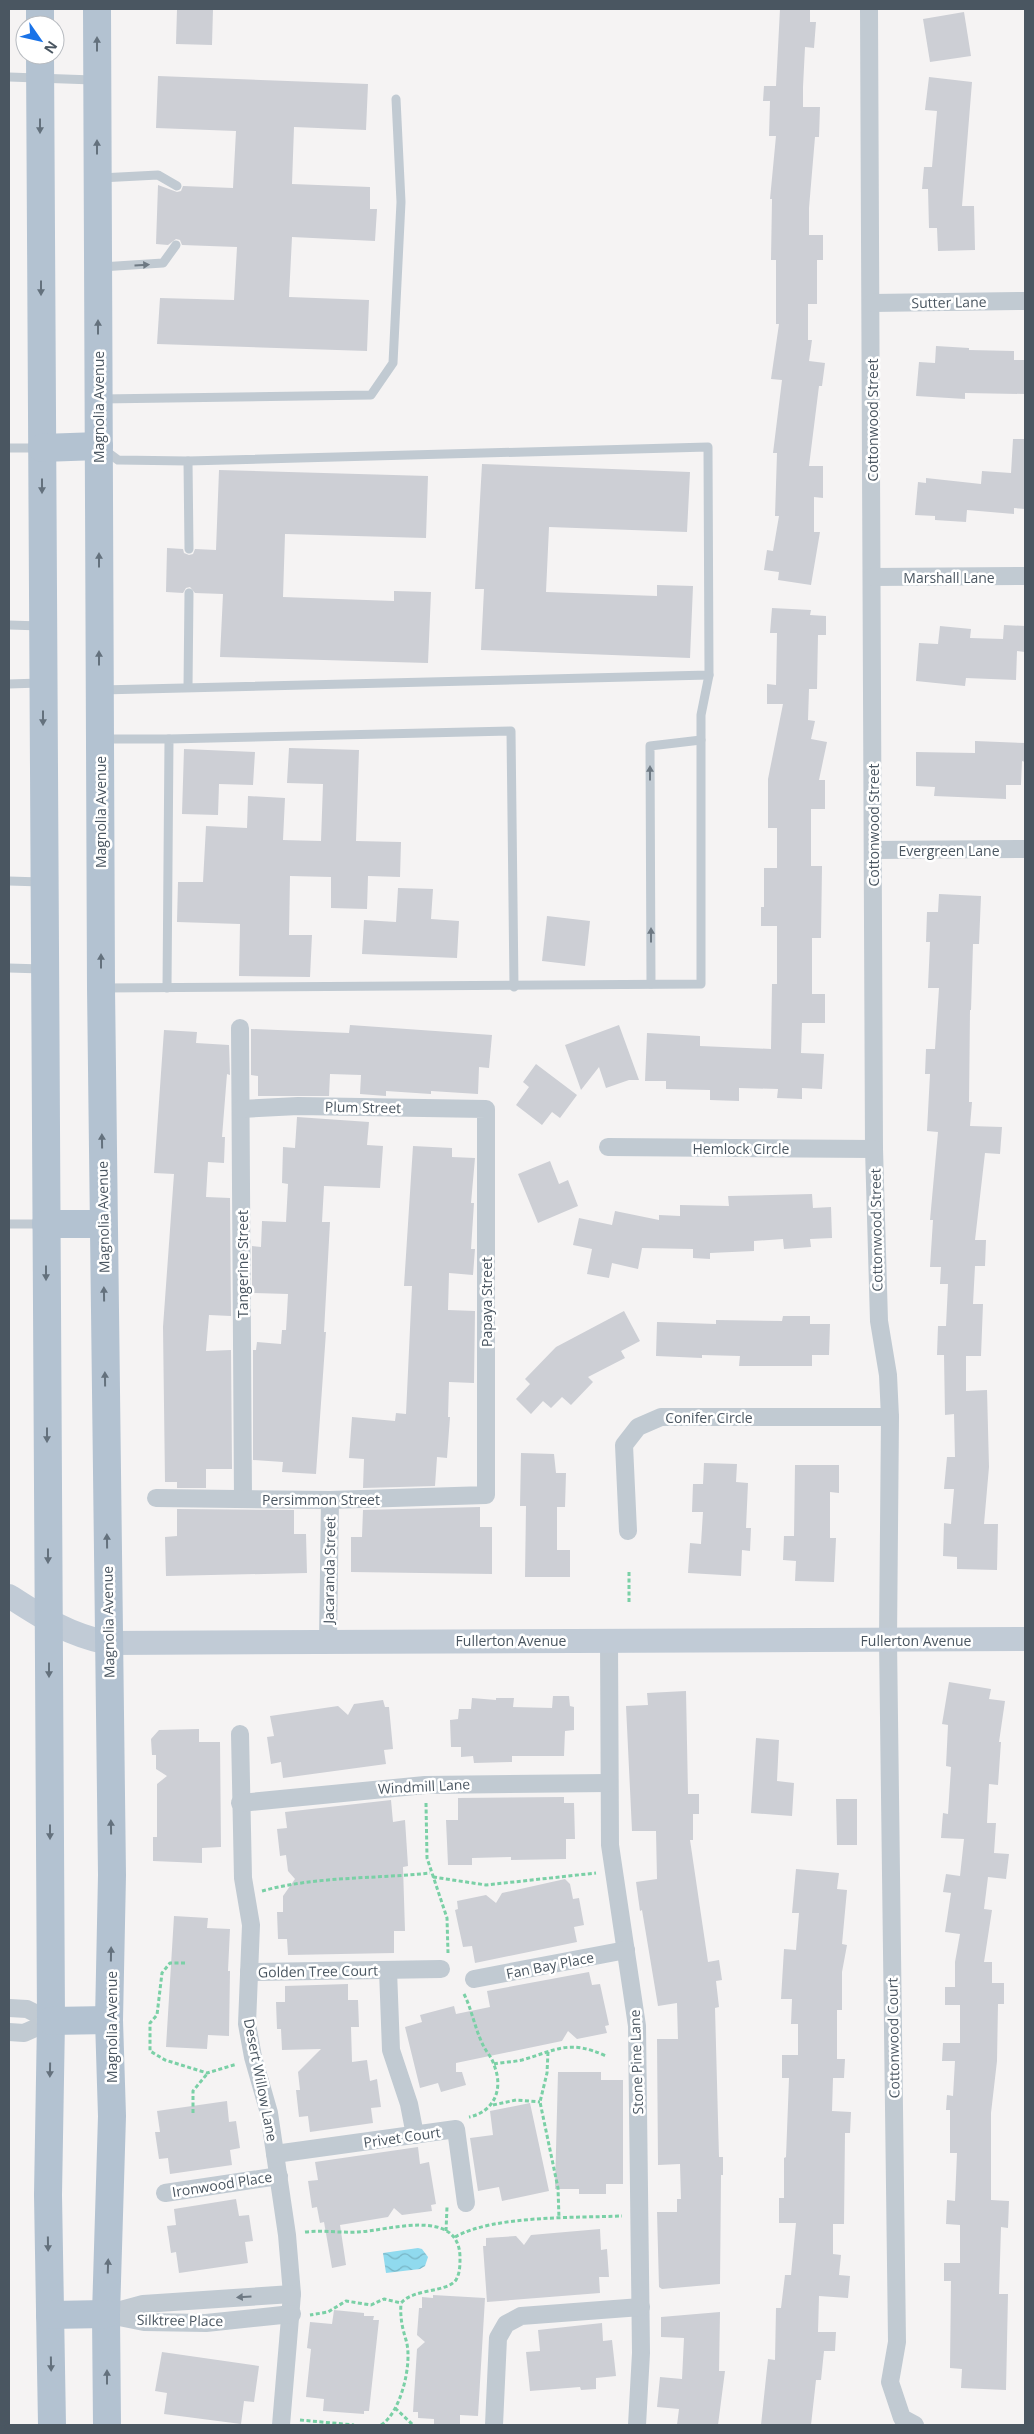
<svg xmlns="http://www.w3.org/2000/svg" width="1034" height="2434" font-family="'Open Sans',sans-serif">
<defs>
<pattern id="water-waves" width="16" height="10" patternUnits="userSpaceOnUse" patternTransform="scale(1.25)"><rect width="16" height="10" fill="#90daee"/><path d="M0 5q4-4 8 0t8 0" fill="none" stroke="#78b4c4"/></pattern>
</defs>
<rect width="100%" height="100%" fill="#f5f3f3"/>
<polygon fill="url(#water-waves)" points="418,2248 422,2249 428,2257 425,2266 420,2269 386,2273 383,2253"/>
<g fill="#cdcfd5">
<polygon points="177,9 213,9 212,45 176,44"/>
<polygon points="780,9 810,9 810,22 816,22 814,48 805,47 803,87 803,107 820,107 819,137 815,137 809,208 809,235 823,235 823,260 817,260 817,304 808,304 808,340 812,340 809,361 825,363 822,386 819,386 809,466 823,466 823,498 814,497 814,532 820,532 811,585 778,580 779,572 764,570 767,550 773,551 779,516 775,516 777,453 773,453 782,380 771,379 779,324 776,324 776,260 771,260 772,199 770,199 776,136 769,136 770,101 763,101 764,86 776,86"/>
<polygon points="964,12 971,56 930,62 923,19"/>
<polygon points="158,76 368,84 366,130 294,127 292,184 370,187 370,209 377,209 375,241 292,237 289,297 369,300 367,351 157,344 160,298 234,300 237,247 182,245 180,240 176,239 168,245 156,244 158,185 177,192 181,191 183,186 233,188 236,131 156,128"/>
<polygon points="929,77 972,82 962,206 974,206 975,250 938,251 937,228 929,228 928,189 922,189 924,167 932,167 937,111 925,110"/>
<polygon points="936,346 969,348 969,350 1014,351 1014,360 1025,360 1025,394 965,393 965,399 916,396 919,362 935,363"/>
<polygon points="1013,439 1025,439 1025,509 1014,508 1014,514 967,510 966,522 935,520 935,516 915,515 918,482 926,483 926,478 981,484 982,471 1011,473"/>
<polygon points="482,464 690,472 687,532 549,527 546,592 657,596 657,585 693,586 690,658 481,650 484,589 475,589"/>
<polygon points="219,470 428,476 426,538 285,534 283,597 394,601 394,591 431,592 428,663 220,657 223,594 195,593 190,587 186,588 183,593 166,592 167,548 183,549 184,553 189,555 193,554 195,549 216,550"/>
<polygon points="772,608 811,610 810,615 826,616 826,635 818,635 817,689 809,689 808,720 815,721 811,739 827,742 819,780 825,780 825,809 811,809 811,866 822,866 821,938 812,938 812,994 825,994 825,1023 802,1023 801,1053 824,1054 822,1089 802,1088 802,1099 777,1098 778,1089 739,1088 739,1101 710,1100 710,1090 666,1089 666,1081 645,1081 647,1033 700,1036 700,1046 771,1049 772,984 777,984 777,926 761,926 761,907 764,907 764,868 777,868 777,828 768,828 768,779 783,704 767,704 767,684 776,685 777,633 770,633"/>
<polygon points="1004,625 1025,626 1025,652 1017,651 1016,680 966,678 965,686 916,681 919,643 938,644 940,626 971,629 970,638 1003,639"/>
<polygon points="975,741 1025,743 1025,762 1022,761 1021,785 1006,785 1006,799 934,796 935,787 916,786 916,752 975,753"/>
<polygon points="289,748 359,750 356,841 401,842 400,877 368,876 367,909 331,908 331,877 290,876 289,935 312,935 310,977 239,976 240,924 177,922 178,882 203,882 206,826 247,828 248,796 285,798 283,840 321,841 323,784 287,783"/>
<polygon points="184,749 255,752 253,785 219,784 218,815 182,814"/>
<polygon points="398,888 433,889 431,919 459,921 457,958 362,954 364,920 396,922"/>
<polygon points="939,894 981,896 979,944 973,944 971,1010 970,1010 969,1102 972,1102 970,1126 1002,1127 1000,1154 985,1153 975,1240 986,1240 985,1266 975,1266 973,1304 983,1304 981,1356 966,1356 966,1391 987,1390 989,1467 984,1524 998,1524 997,1570 957,1569 957,1557 943,1556 944,1523 951,1524 954,1489 944,1489 947,1457 955,1457 954,1414 945,1415 944,1355 937,1355 938,1326 946,1326 948,1284 940,1284 941,1267 930,1267 933,1220 930,1220 938,1132 927,1131 930,1074 925,1074 926,1049 935,1049 939,988 928,988 930,942 926,942 927,912 938,912"/>
<polygon points="547,916 590,921 585,966 542,961"/>
<polygon points="350,1025 492,1035 489,1068 479,1067 478,1094 431,1091 431,1094 386,1091 386,1096 360,1094 361,1075 330,1074 329,1096 258,1096 258,1076 251,1075 251,1029 349,1033"/>
<polygon points="619,1025 639,1080 629,1080 606,1088 599,1067 581,1090 565,1045"/>
<polygon points="164,1030 197,1032 196,1043 229,1045 230,1075 227,1074 222,1137 225,1137 224,1163 208,1162 206,1197 230,1198 231,1316 209,1315 206,1351 231,1350 232,1469 206,1469 206,1488 177,1488 177,1482 165,1482 163,1327 174,1174 154,1173"/>
<polygon points="536,1064 577,1095 560,1118 552,1112 542,1125 516,1105 529,1087 523,1082"/>
<polygon points="297,1117 369,1122 367,1145 383,1146 380,1188 324,1186 322,1222 330,1222 324,1332 326,1332 316,1474 282,1472 283,1462 253,1460 253,1350 256,1350 257,1342 281,1344 282,1330 286,1330 288,1294 252,1293 252,1246 261,1247 262,1221 286,1222 288,1184 282,1183 283,1147 295,1148"/>
<polygon points="413,1146 452,1148 452,1157 475,1158 471,1203 474,1203 471,1249 475,1249 473,1275 449,1273 448,1310 475,1311 474,1383 449,1382 448,1417 450,1417 447,1458 437,1457 435,1486 363,1488 364,1459 349,1458 352,1417 395,1421 396,1413 406,1414 412,1286 404,1286"/>
<polygon points="550,1161 559,1184 568,1180 578,1206 538,1223 518,1174"/>
<polygon points="812,1194 813,1208 831,1207 832,1238 810,1239 811,1247 784,1249 783,1239 754,1241 754,1251 710,1253 710,1259 693,1258 693,1249 642,1248 638,1269 612,1263 609,1278 587,1274 592,1249 573,1245 579,1218 612,1225 615,1211 659,1220 659,1215 680,1216 680,1205 729,1206 728,1196"/>
<polygon points="624,1311 640,1341 621,1351 625,1358 588,1377 593,1382 571,1405 562,1397 551,1408 543,1401 531,1414 516,1399 530,1384 525,1379 556,1347"/>
<polygon points="783,1316 810,1316 810,1324 830,1324 829,1355 812,1355 812,1366 739,1366 740,1356 702,1355 702,1358 656,1356 657,1322 716,1324 716,1320 782,1321"/>
<polygon points="521,1453 554,1454 556,1473 566,1473 565,1507 557,1507 557,1550 570,1550 570,1577 525,1577 526,1506 520,1506"/>
<polygon points="704,1463 737,1464 736,1482 748,1483 746,1528 751,1528 750,1551 742,1550 741,1576 688,1573 690,1543 701,1544 703,1512 692,1512 693,1484 703,1484"/>
<polygon points="795,1465 839,1465 839,1493 830,1492 830,1538 836,1538 834,1582 795,1581 796,1561 783,1560 784,1536 794,1536"/>
<polygon points="480,1507 480,1527 492,1527 492,1574 351,1572 351,1537 362,1537 363,1510"/>
<polygon points="177,1509 294,1510 294,1534 306,1534 307,1573 166,1576 165,1537 177,1536"/>
<polygon points="949,1682 991,1689 989,1699 1005,1701 999,1742 1001,1742 998,1785 989,1784 987,1823 996,1823 994,1853 1009,1854 1006,1879 988,1877 984,1909 992,1910 984,1962 992,1962 992,1983 1004,1983 1004,2004 998,2004 997,2061 991,2113 991,2200 1009,2201 1008,2228 1001,2227 999,2294 1008,2294 1006,2390 961,2388 962,2369 950,2368 951,2281 944,2281 944,2263 960,2263 960,2225 946,2224 947,2200 955,2201 957,2153 950,2153 950,2110 946,2110 947,2095 953,2096 955,2061 942,2061 943,2043 960,2043 960,2005 945,2005 945,1987 955,1987 955,1962 960,1934 945,1932 951,1893 943,1892 946,1874 960,1876 964,1839 941,1838 943,1813 948,1814 951,1767 946,1766 948,1725 942,1724"/>
<polygon points="686,1691 688,1794 699,1794 699,1814 693,1814 693,1840 690,1840 708,1962 719,1960 722,1980 716,1981 719,2007 715,2008 719,2157 723,2157 723,2175 721,2175 720,2284 662,2289 659,2287 657,2212 677,2212 677,2199 681,2199 680,2164 658,2165 657,2039 678,2039 677,2003 658,2006 642,1910 640,1911 636,1882 657,1879 656,1831 632,1831 626,1706 648,1705 647,1693"/>
<polygon points="553,1696 569,1696 570,1706 574,1707 574,1730 565,1731 564,1756 512,1756 512,1762 474,1763 473,1756 461,1757 461,1747 451,1747 450,1720 458,1719 459,1709 471,1709 472,1698 496,1700 496,1698 514,1698 513,1707 552,1708"/>
<polygon points="383,1700 385,1707 389,1707 393,1749 384,1750 386,1764 283,1778 281,1762 271,1764 267,1737 274,1736 270,1716 338,1706 348,1715 354,1704"/>
<polygon points="199,1729 199,1742 220,1742 221,1847 202,1848 202,1863 153,1861 153,1837 157,1837 157,1784 167,1776 156,1769 156,1755 152,1755 151,1739 159,1730"/>
<polygon points="756,1738 779,1740 777,1781 794,1783 792,1816 751,1813"/>
<polygon points="564,1797 564,1803 574,1803 575,1839 566,1839 566,1859 511,1860 511,1857 472,1858 472,1865 448,1865 446,1820 458,1820 458,1798"/>
<polygon points="836,1799 857,1799 857,1845 837,1845"/>
<polygon points="391,1800 393,1822 405,1820 408,1866 403,1867 405,1931 394,1931 394,1953 288,1955 287,1939 278,1939 277,1912 283,1912 283,1896 295,1879 288,1871 286,1855 280,1856 277,1829 287,1828 285,1812"/>
<polygon points="796,1869 839,1873 837,1889 847,1890 842,1944 847,1945 842,1972 842,2010 837,2010 837,2059 845,2059 844,2078 833,2078 832,2111 851,2112 850,2133 845,2133 844,2224 833,2224 833,2254 841,2255 839,2275 850,2276 848,2298 819,2296 818,2332 836,2332 835,2351 824,2351 821,2380 816,2380 811,2425 761,2425 768,2359 775,2360 776,2308 781,2308 785,2275 791,2275 796,2223 779,2223 779,2198 784,2198 784,2158 786,2157 789,2078 782,2078 782,2055 798,2055 798,2024 791,2024 792,1999 781,1999 784,1949 796,1950 799,1913 792,1913"/>
<polygon points="565,1879 570,1884 573,1899 579,1898 584,1925 574,1927 577,1942 475,1963 472,1946 463,1947 455,1910 458,1909 457,1901 486,1895 496,1903 502,1893"/>
<polygon points="174,1916 208,1918 207,1928 230,1929 228,1971 230,1971 229,2036 208,2035 207,2049 166,2047"/>
<polygon points="589,1972 592,1985 600,1984 609,2025 605,2026 607,2033 577,2039 568,2031 562,2041 456,2063 456,2072 462,2072 466,2085 441,2092 438,2083 420,2088 405,2027 422,2022 420,2015 454,2006 456,2014 490,2007 487,1991"/>
<polygon points="348,1984 348,2000 358,2000 359,2027 351,2027 352,2062 367,2060 370,2081 377,2079 381,2107 371,2108 373,2123 310,2132 308,2116 299,2117 296,2090 300,2090 298,2072 321,2049 282,2050 281,2029 277,2029 276,2002 285,2002 285,1986"/>
<polygon points="558,2072 601,2072 601,2080 623,2080 623,2184 606,2184 606,2194 579,2194 579,2189 555,2189"/>
<polygon points="227,2101 229,2122 236,2121 240,2148 230,2150 232,2165 170,2174 168,2158 159,2159 155,2132 160,2132 157,2111"/>
<polygon points="530,2103 549,2191 502,2201 499,2187 478,2191 470,2138 493,2135 490,2111"/>
<polygon points="418,2147 420,2164 429,2162 436,2204 431,2205 432,2211 402,2215 394,2208 388,2217 340,2225 346,2265 332,2268 324,2222 320,2223 317,2207 312,2208 308,2181 318,2180 315,2162"/>
<polygon points="236,2199 239,2216 249,2215 253,2241 245,2242 248,2263 179,2273 176,2252 171,2253 167,2226 176,2225 174,2209"/>
<polygon points="600,2229 601,2250 607,2249 609,2277 599,2277 600,2293 487,2302 483,2246 486,2246 486,2238 516,2236 524,2245 531,2235"/>
<polygon points="433,2295 485,2298 478,2416 460,2415 460,2425 434,2424 434,2419 418,2418 418,2412 413,2412 417,2349 425,2342 417,2335 419,2308 422,2308 422,2297 433,2298"/>
<polygon points="334,2310 364,2313 364,2316 374,2316 373,2320 379,2320 369,2411 364,2411 364,2414 323,2411 324,2399 306,2397 311,2349 307,2348 310,2322 332,2324"/>
<polygon points="720,2312 719,2371 725,2371 718,2425 677,2425 679,2409 657,2407 660,2377 682,2379 684,2338 661,2337 661,2317"/>
<polygon points="602,2323 603,2341 612,2340 616,2376 596,2378 596,2389 581,2390 580,2387 530,2391 526,2352 540,2351 538,2330"/>
<polygon points="162,2352 259,2366 254,2402 244,2401 241,2424 164,2414 167,2393 155,2391"/>
</g>
<g fill="none" stroke-linecap="round" stroke-linejoin="round">
<g stroke="#7ad0a6" stroke-width="3" stroke-dasharray="4 2.5" stroke-linecap="butt">
<polyline points="629,1572 629,1603"/>
<polyline points="426,1803 427,1858 447,1918 448,1953"/>
<polyline points="433,1877 486,1885 596,1873"/>
<path d="M262,1891C316,1876 375,1879 430,1873"/>
<polyline points="185,1963 170,1963 162,1973 157,2015 150,2023 150,2051 165,2060 207,2073 237,2064"/>
<path d="M464,1994C472,2010 475,2029 483,2045C486,2052 492,2057 494,2065C504,2089 494,2112 469,2117"/>
<polyline points="548,2052 547,2073 540,2102 558,2188 559,2218"/>
<path d="M494,2064C503,2062 513,2062 522,2060C557,2050 569,2039 606,2056"/>
<polyline points="493,2105 516,2100 540,2102"/>
<polyline points="193,2113 193,2091 207,2074"/>
<polyline points="446,2231 447,2207"/>
<path d="M305,2232C323,2230 340,2233 358,2232C387,2231 460,2206 460,2258C460,2265 460,2273 456,2280C446,2293 414,2288 401,2303L384,2299L371,2305L346,2301L328,2312L310,2315"/>
<path d="M455,2237C494,2215 576,2218 622,2216"/>
<polyline points="395,2408 413,2425"/>
<polyline points="300,2420 354,2425"/>
<path d="M381,2425C401,2413 413,2362 406,2340C402,2327 400,2317 401,2303"/>
</g>
<g stroke="#c1cad2" stroke-width="9">
<polyline points="9,77 93,80"/>
<polyline points="100,178 158,175 177,186"/>
<polyline points="101,267 163,263 176,245"/>
<polyline points="101,399 371,395 393,363 401,202 396,99"/>
<polyline points="9,448 39,448"/>
<polyline points="188,461 189,549"/>
<polyline points="9,625 41,626"/>
<polyline points="9,684 40,683"/>
<polyline points="188,687 189,593"/>
<polyline points="101,690 709,675 708,447 188,461 118,460 103,449"/>
<polyline points="102,739 169,739"/>
<polyline points="9,881 41,882"/>
<polyline points="9,968 42,969"/>
<polyline points="651,984 650,746 701,740"/>
<polyline points="103,988 701,984 701,715 709,675"/>
<polyline points="167,988 169,739 511,731 514,987"/>
<polyline points="9,1224 43,1224"/>
</g>
<g stroke="#c1cad2" stroke-width="18">
<polyline points="869,9 874,1149 879,1321 888,1375 890,1417 888,1640 897,2342 890,2382 902,2418 915,2425"/>
<polyline points="872,303 1025,301"/>
<polyline points="872,577 1025,576"/>
<polyline points="874,850 1025,849"/>
<polyline points="240,1028 243,1499"/>
<polyline points="608,1147 874,1149"/>
<polyline points="156,1498 330,1500 486,1495 486,1109 298,1106 241,1109"/>
<polyline points="628,1531 624,1445 638,1427 661,1417 890,1417"/>
<polyline points="609,1640 610,1845 637,2026 641,2353 637,2425"/>
<polyline points="328,1641 330,1500"/>
<polyline points="240,1734 243,1878 251,1925 247,2024 253,2057 269,2113 287,2235 292,2294 281,2425"/>
<polyline points="240,1803 425,1785 608,1783"/>
<polyline points="388,1970 391,2050 409,2104 415,2135"/>
<polyline points="249,1972 441,1969"/>
<polyline points="474,1979 626,1950"/>
<polyline points="9,2008 27,2009 51,2021"/>
<polyline points="9,2032 24,2033 51,2021"/>
<polyline points="275,2154 456,2129 466,2203"/>
<polyline points="165,2193 279,2176"/>
<polyline points="106,2314 143,2304 292,2294"/>
<polyline points="109,2315 144,2322 206,2323 292,2314"/>
<polyline points="494,2425 498,2338 506,2324 521,2316 641,2307"/>
</g>
<path stroke="#c1cbd6" stroke-width="24" d="M9,1596C43,1618 67,1634 108,1643L1025,1639"/>
<g stroke="#b3c2d1" stroke-width="28">
<polyline points="40,9 40,25"/>
<polyline points="97,9 101,988 112,1875 109,2020 112,2116 106,2314 107,2425"/>
<polyline points="40,55 51,2021 48,2195 52,2425"/>
<polyline points="42,448 99,446"/>
<polyline points="46,1224 103,1224"/>
<polyline points="51,2021 109,2020"/>
<polyline points="50,2315 106,2314"/>
</g>
</g>
<defs><path id="oneway-solid" d="M-6-.8H1V-3.2L6.5 0L1 3.2V.8H-6Z" transform="scale(1.25)"/></defs>
<g fill="#64717d">
<use href="#oneway-solid" transform="translate(97 44) rotate(-90)"/>
<use href="#oneway-solid" transform="translate(40 126) rotate(90)"/>
<use href="#oneway-solid" transform="translate(97 147) rotate(-90)"/>
<use href="#oneway-solid" transform="translate(41 288) rotate(90)"/>
<use href="#oneway-solid" transform="translate(98 327) rotate(-90)"/>
<use href="#oneway-solid" transform="translate(42 486) rotate(90)"/>
<use href="#oneway-solid" transform="translate(99 560) rotate(-90)"/>
<use href="#oneway-solid" transform="translate(99 658) rotate(-90)"/>
<use href="#oneway-solid" transform="translate(43 718) rotate(90)"/>
<use href="#oneway-solid" transform="translate(101 961) rotate(-90)"/>
<use href="#oneway-solid" transform="translate(102 1141) rotate(-91)"/>
<use href="#oneway-solid" transform="translate(46 1273) rotate(90)"/>
<use href="#oneway-solid" transform="translate(104 1294) rotate(-91)"/>
<use href="#oneway-solid" transform="translate(105 1379) rotate(-91)"/>
<use href="#oneway-solid" transform="translate(47 1435) rotate(90)"/>
<use href="#oneway-solid" transform="translate(107 1541) rotate(-91)"/>
<use href="#oneway-solid" transform="translate(48 1556) rotate(90)"/>
<use href="#oneway-solid" transform="translate(49 1670) rotate(90)"/>
<use href="#oneway-solid" transform="translate(111 1827) rotate(-91)"/>
<use href="#oneway-solid" transform="translate(50 1832) rotate(90)"/>
<use href="#oneway-solid" transform="translate(111 1954) rotate(-89)"/>
<use href="#oneway-solid" transform="translate(50 2070) rotate(91)"/>
<use href="#oneway-solid" transform="translate(48 2244) rotate(89)"/>
<use href="#oneway-solid" transform="translate(108 2266) rotate(-88)"/>
<use href="#oneway-solid" transform="translate(51 2364) rotate(89)"/>
<use href="#oneway-solid" transform="translate(107 2377) rotate(-90)"/>
</g>
<g fill="#6e7983">
<use href="#oneway-solid" transform="translate(142 265) rotate(-3)"/>
<use href="#oneway-solid" transform="translate(650 773) rotate(-90)"/>
<use href="#oneway-solid" transform="translate(651 935) rotate(-90)"/>
<use href="#oneway-solid" transform="translate(244 2297) rotate(176)"/>
</g>
<g text-anchor="middle" dominant-baseline="central" stroke-width="5" stroke-linejoin="round" paint-order="stroke">
<g font-size="14" fill="#4a5661" stroke="#fff">
<text transform="translate(949 302) rotate(-1)">Sutter Lane</text>
<text transform="translate(98 407) rotate(-90)">Magnolia Avenue</text>
<text transform="translate(872 420) rotate(-90)">Cottonwood Street</text>
<text x="949" y="577">Marshall Lane</text>
<text transform="translate(100 812) rotate(-90)">Magnolia Avenue</text>
<text transform="translate(873 825) rotate(-90)">Cottonwood Street</text>
<text x="949" y="850">Evergreen Lane</text>
<text transform="translate(363 1107) rotate(1)">Plum Street</text>
<text x="741" y="1148">Hemlock Circle</text>
<text transform="translate(103 1217) rotate(-91)">Magnolia Avenue</text>
<text transform="translate(876 1230) rotate(-91)">Cottonwood Street</text>
<text transform="translate(242 1264) rotate(-90)">Tangerine Street</text>
<text transform="translate(486 1302) rotate(-90)">Papaya Street</text>
<text x="709" y="1417">Conifer Circle</text>
<text x="321" y="1499">Persimmon Street</text>
<text transform="translate(329 1570) rotate(-89)">Jacaranda Street</text>
<text transform="translate(108 1622) rotate(-91)">Magnolia Avenue</text>
<text x="511" y="1640">Fullerton Avenue</text>
<text x="916" y="1640">Fullerton Avenue</text>
<text transform="translate(424 1786) rotate(-3)">Windmill Lane</text>
<text transform="translate(550 1965) rotate(-11)">Fan Bay Place</text>
<text transform="translate(318 1971) rotate(-1)">Golden Tree Court</text>
<text transform="translate(111 2027) rotate(-90)">Magnolia Avenue</text>
<text transform="translate(893 2038) rotate(-91)">Cottonwood Court</text>
<text transform="translate(636 2062) rotate(-92)">Stone Pine Lane</text>
<text transform="translate(261 2080) rotate(79)">Desert Willow Lane</text>
<text transform="translate(402 2137) rotate(-8)">Privet Court</text>
<text transform="translate(222 2184) rotate(-9)">Ironwood Place</text>
<text transform="translate(180 2320) rotate(1)">Silktree Place</text>
</g>
</g>
<rect width="1034" height="2434" fill="none" stroke="#4a5661" stroke-width="20"/>
<g transform="translate(40 40) rotate(124)"><circle r="24" fill="#ffffff" stroke="#b7bbc0"/>
<path d="M0-4L9 19L0 12L-9 19Z" fill="#1a73e8"/>
<text y="-8" font-size="14" font-weight="bold" text-anchor="middle" fill="#4a5661">N</text>
</g>
</svg>
